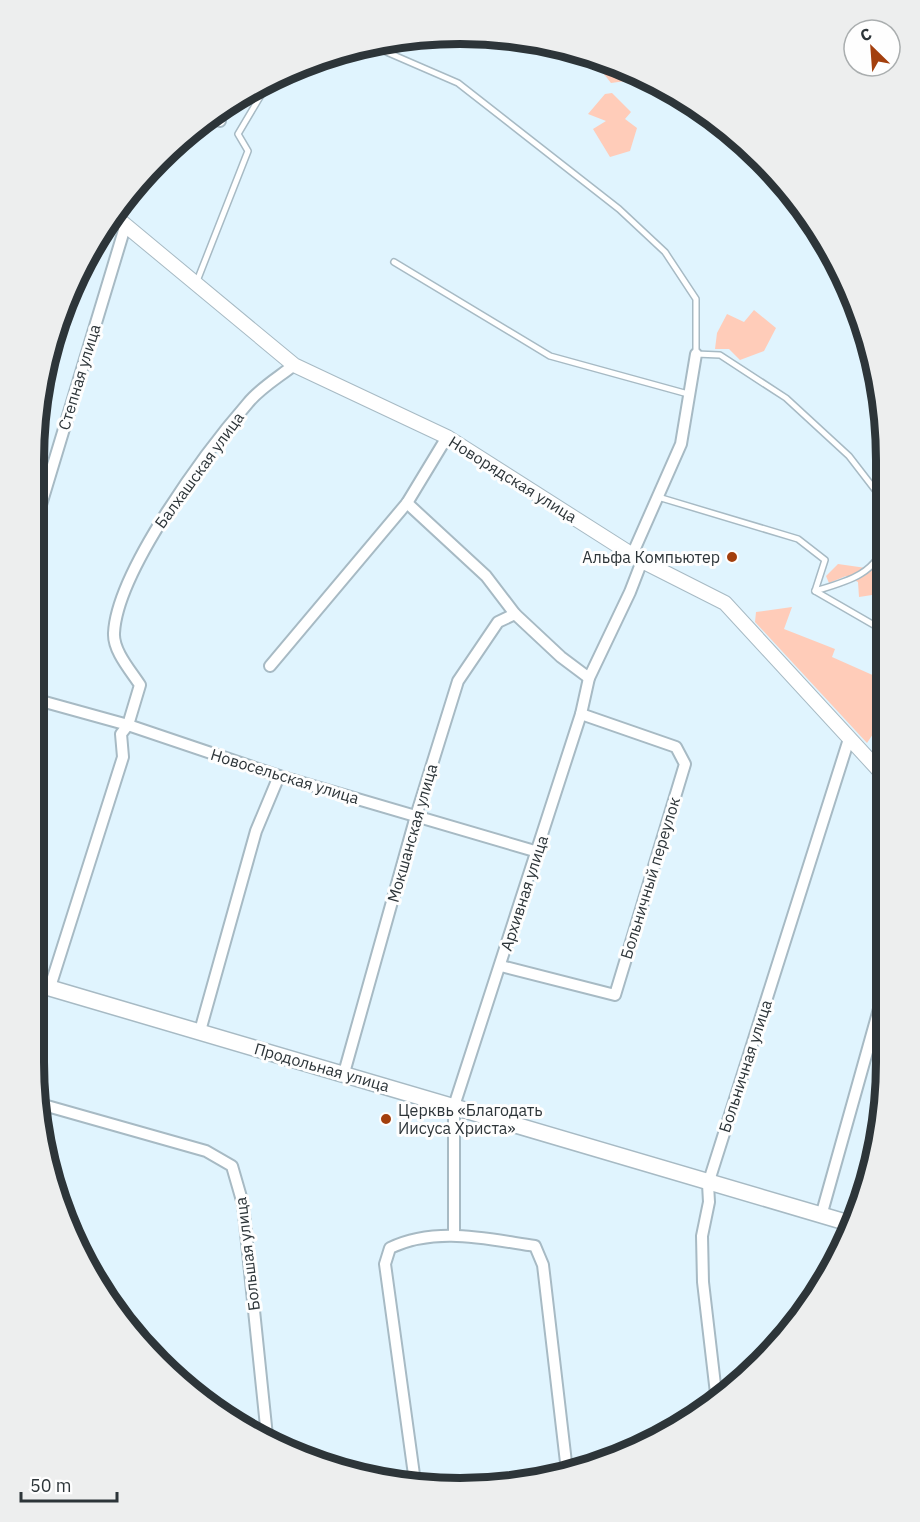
<svg xmlns="http://www.w3.org/2000/svg" width="920" height="1522" font-family="'IBM Plex Sans',sans-serif">
<rect width="100%" height="100%" fill="#e0f4fe"/>
<g fill="#ffccb9">
<polygon points="589,55 624,66 647,78 611,83"/>
<polygon points="612,93 631,112 625,119 637,128 630,151 610,157 593,129 606,121 588,114 605,94"/>
<polygon points="754,310 776,328 764,351 740,360 729,349 715,349 717,333 727,314 744,322"/>
<polygon points="838,564 880,570 872,595 859,597 858,582 846,576 829,583 826,576"/>
<polygon points="792,607 784,629 835,649 832,657 886,681 882,691 886,693 886,722 881,722 867,743 755,622 756,612"/>
</g>
<g fill="none" stroke-linecap="round" stroke-linejoin="round">
<defs>
<g id="service">
<polyline points="368,44 458,83 619,209 665,252 696,299 696,354 720,355 786,398 849,456 886,504"/>
<polyline points="394,262 550,356 688,394"/>
<polyline points="197,281 248,151 238,134 270,80"/>
<polyline points="658,497 798,539 825,560 815,591"/>
<path d="M886,539C878,574 846,582 815,591L886,632"/>
</g>
<g id="minor">
<polyline points="212,114 220,121"/>
<polyline points="407,503 486,576 515,614 561,657 589,678"/>
<polyline points="34,528 125,227"/>
<polyline points="632,555 681,444 696,354"/>
<polyline points="270,666 407,503 447,437"/>
<polyline points="34,699 128,725 279,776 538,852"/>
<polyline points="501,966 615,995 685,764 676,747 581,714"/>
<path d="M50,987L123,757L121,734L128,725L140,685C131,671 113,651 114,633C117,571 207,450 248,403C260,388 279,377 294,365"/>
<polyline points="200,1031 256,831 279,776"/>
<polyline points="344,1073 416,816 458,681 498,622 515,614"/>
<polyline points="40,1104 206,1151 232,1166 243,1204 267,1436"/>
<polyline points="821,1216 886,984"/>
<polyline points="454,1234 454,1106 581,714 589,678 630,592 642,561"/>
<polyline points="717,1402 703,1282 702,1236 709,1202 708,1184 849,739"/>
<path d="M415,1482L385,1264L390,1248C436,1226 487,1239 535,1246L543,1265L567,1471"/>
</g>
<polyline id="tertiary" points="112,214 294,365 447,437 642,561 725,603 886,778"/>
<polyline id="secondary" points="33,983 852,1224"/>
</defs>
<use href="#service" stroke="#a7bac4" stroke-width="8"/>
<use href="#minor" stroke="#a7bac4" stroke-width="14"/>
<use href="#tertiary" stroke="#a7bac4" stroke-width="16"/>
<use href="#secondary" stroke="#a7bac4" stroke-width="18"/>
<use href="#service" stroke="#fff" stroke-width="5"/>
<use href="#minor" stroke="#fff" stroke-width="10"/>
<use href="#tertiary" stroke="#fff" stroke-width="14"/>
<use href="#secondary" stroke="#fff" stroke-width="15"/>
</g>
<g fill="#a33f0d" stroke="#fefefe" stroke-width="2">
<circle cx="732" cy="557" r="6"/>
<circle cx="386" cy="1119" r="6"/>
</g>
<g text-anchor="middle" dominant-baseline="central" stroke-width="6" stroke-linejoin="round" paint-order="stroke">
<g font-size="16" fill="#2d3539" stroke="#fefefe">
<text transform="translate(79 377) rotate(-73)">Степная улица</text>
<text transform="translate(199 470) rotate(-54)">Балхашская улица</text>
<text transform="translate(513 479) rotate(32)">Новорядская улица</text>
<text transform="translate(285 776) rotate(17)">Новосельская улица</text>
<text transform="translate(412 833) rotate(-74)">Мокшанская улица</text>
<text transform="translate(650 878) rotate(-73)">Больничный переулок</text>
<text transform="translate(524 893) rotate(-72)">Архивная улица</text>
<text transform="translate(745 1066) rotate(-72)">Больничная улица</text>
<text transform="translate(322 1067) rotate(16)">Продольная улица</text>
<text transform="translate(247 1254) rotate(-97)">Большая улица</text>
</g>
<g font-size="16" fill="#2d3539" stroke="#fefefe" text-anchor="end">
<text x="720" y="557">Альфа Компьютер</text>
<text x="398" y="1110" text-anchor="start">Церквь «Благодать<tspan x="398" dy="18">Иисуса Христа»</tspan></text>
</g>
</g>
<path d="M0 0H920V1522H0ZM460 44H460A416 416 0 0 1 876 460V1062A416 416 0 0 1 460 1478H460A416 416 0 0 1 44 1062V460A416 416 0 0 1 460 44Z" fill="#edeeee" fill-rule="evenodd"/>
<path fill="none" stroke="#2d3539" stroke-width="8" d="M460 44H460A416 416 0 0 1 876 460V1062A416 416 0 0 1 460 1478H460A416 416 0 0 1 44 1062V460A416 416 0 0 1 460 44Z"/>
<g transform="translate(872 48) rotate(335)"><circle r="28" fill="#fefefe" stroke="#aaaeaf" stroke-width="1.5"/>
<path d="M0-4.5L10 22L0 15L-10 22Z" fill="#a33f0d"/>
<text y="-9" font-size="16" font-weight="bold" text-anchor="middle" fill="#2d3539">С</text>
</g>
<path d="M21 1492v9h96v-9" fill="none" stroke="#2d3539" stroke-width="3"/>
<text x="30" y="1492" font-size="18" fill="#2d3539" stroke="#fefefe" stroke-width="4.5" paint-order="stroke">50 m</text>
</svg>
